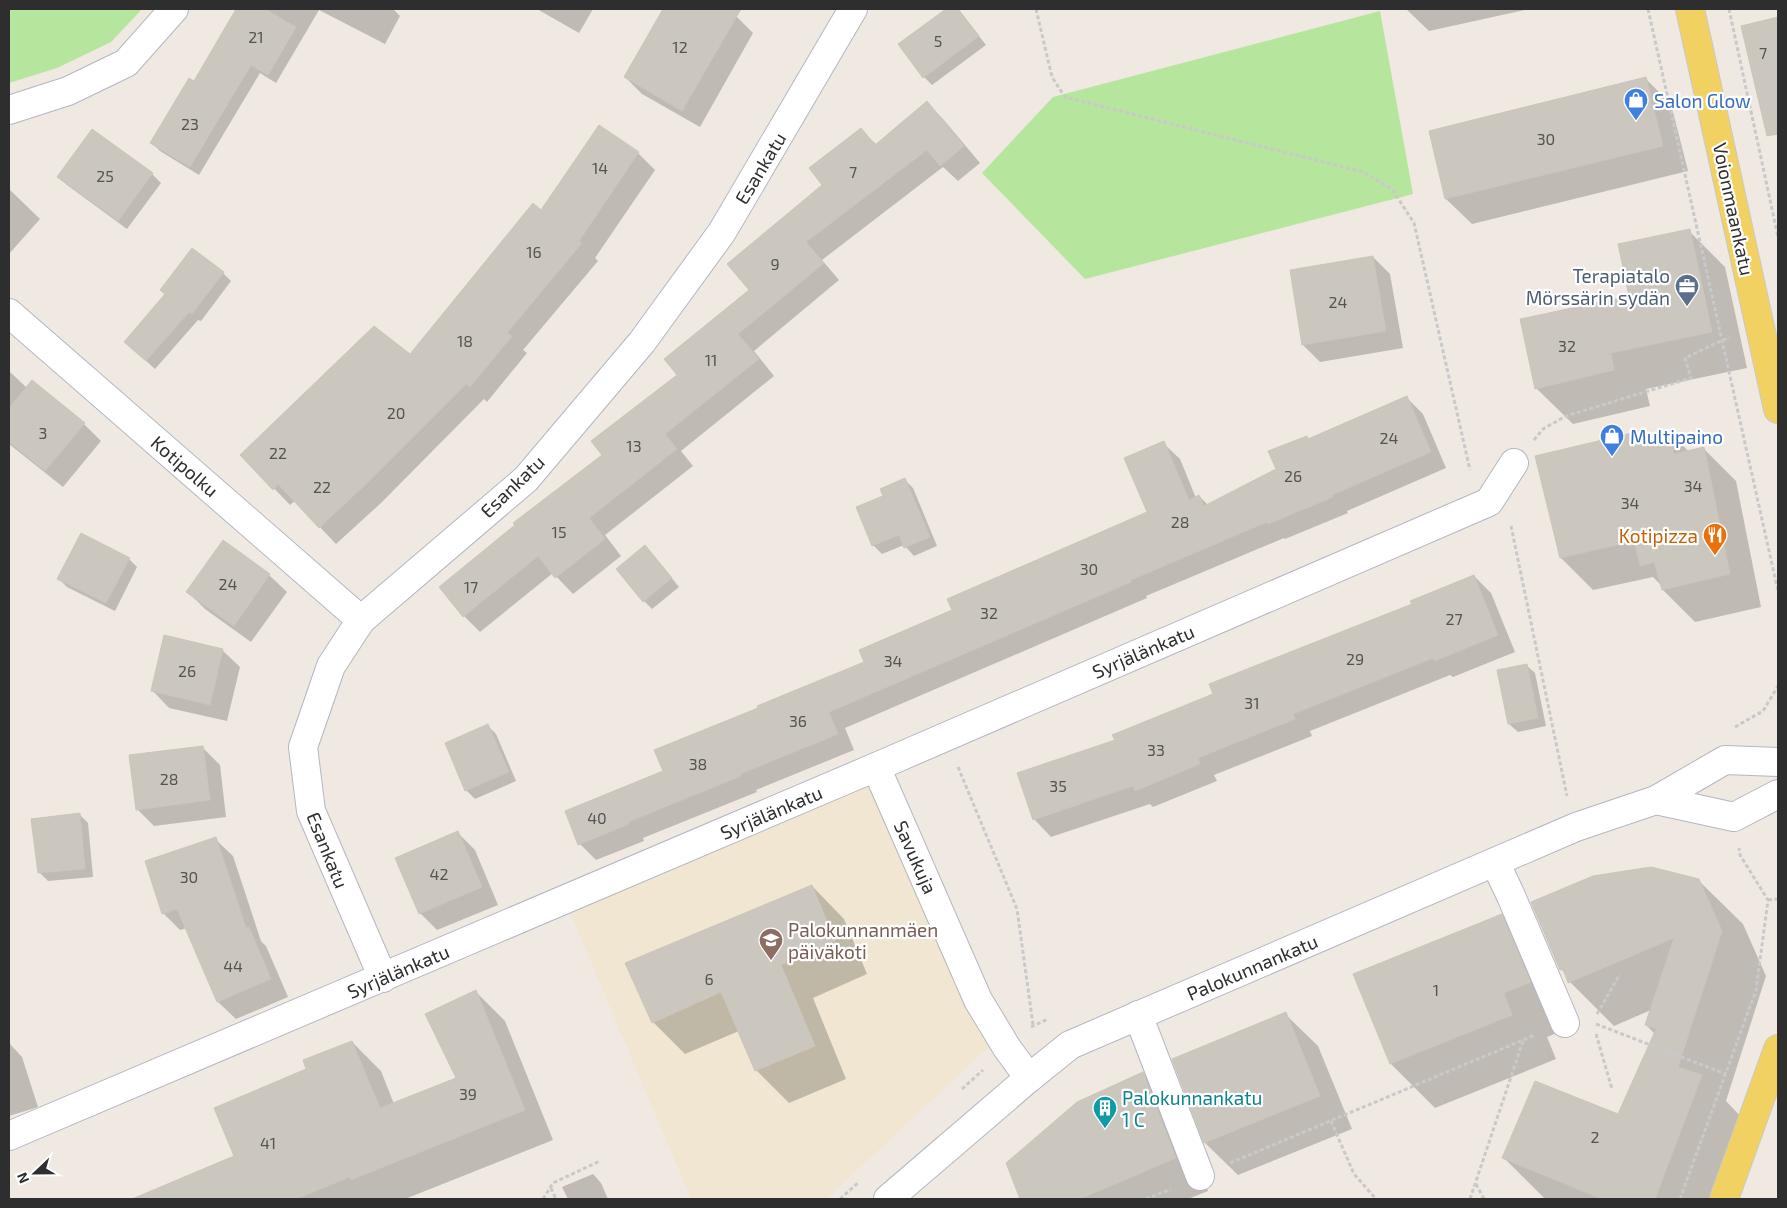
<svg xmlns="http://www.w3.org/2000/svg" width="1787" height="1208" font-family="'Exo 2',sans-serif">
<rect width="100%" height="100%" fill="#efe9e1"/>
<polygon fill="#f0e6d1" points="873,781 993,1043 826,1199 691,1199 570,912"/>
<g fill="#b6e59e">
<polygon points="9,9 142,9 111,42 57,68 9,83"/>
<polygon points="1380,11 1413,194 1085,279 982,173 1053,97"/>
</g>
<g fill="#0003">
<polygon points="238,9 393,9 400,16 385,44 319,10 276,83 260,73 199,175 160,151 152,143 194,83"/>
<polygon points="537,9 593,9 579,33"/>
<polygon points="665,9 724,9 736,16 753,33 700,127 642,94 625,77"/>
<polygon points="948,9 958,9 986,45 932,85 924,77 900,44"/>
<polygon points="1406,9 1530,9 1429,31"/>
<polygon points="1778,18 1778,100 1773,101 1742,26"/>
<polygon points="1646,79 1671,104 1688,171 1472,224 1446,199 1430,132"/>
<polygon points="927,103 943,119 980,163 958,181 943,167 822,260 839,280 754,351 774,376 681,451 693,466 605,535 621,556 573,594 553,573 480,632 464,616 603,455 679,375 751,290 861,130 877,145"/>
<polygon points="599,127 638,153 655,170 595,258 598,261 523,350 527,353 487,402 484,399 381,503 336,544 295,501 290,505 242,455 410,356 542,212"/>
<polygon points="92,131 152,174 161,183 127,229 67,185 58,176"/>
<polygon points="9,189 40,219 9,254"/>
<polygon points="1689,231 1725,267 1747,368 1646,389 1650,406 1573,424 1536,388 1631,297"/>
<polygon points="1373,257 1390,274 1403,348 1320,362 1303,345"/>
<polygon points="223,273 231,281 201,321 198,320 155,369 134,350"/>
<polygon points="9,371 27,388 84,424 101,441 63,487 9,444"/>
<polygon points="1407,398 1423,414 1446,468 1347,511 1348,513 1285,539 1284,538 1146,596 1147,598 845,728 854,750 756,790 757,792 643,838 644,841 596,860 580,844 664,772 866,663 953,611 1149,513 1163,443 1180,459 1196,498 1199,496 1208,505 1277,469 1307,437 1310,440"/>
<polygon points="1670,432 1689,452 1704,449 1736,481 1761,607 1695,622 1663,590 1662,586 1653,577 1593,590 1561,558 1632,434 1636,438"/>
<polygon points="904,479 913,488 937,546 914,556 904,545 882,554 874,546 858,508 884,496"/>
<polygon points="223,542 269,575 287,592 251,642 205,609 188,592"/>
<polygon points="653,555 679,587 652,609 644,601"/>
<polygon points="129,559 137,567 115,611 67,587 59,579"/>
<polygon points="1474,576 1491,593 1515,652 1453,677 1450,675 1310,731 1312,736 1214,775 1217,781 1153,807 1150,804 1051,837 1034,819 1116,741"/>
<polygon points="222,650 240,667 227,721 169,708 152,690"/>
<polygon points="1526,665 1535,673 1546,726 1518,732 1509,724"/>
<polygon points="488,726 496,734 516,781 475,799 466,790"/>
<polygon points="202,747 220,765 226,817 154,826 137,809"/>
<polygon points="79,814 88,823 93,877 48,881 40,873 32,820"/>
<polygon points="458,833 475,850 498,905 437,930 420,913"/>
<polygon points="215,839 233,856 261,941 266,946 288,997 236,1019 218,1002 187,928 180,930 163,913"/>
<polygon points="1698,880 1743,924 1766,976 1726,1101 1745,1121 1715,1199 1545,1199 1504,1158 1618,1116 1655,1034 1646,1025 1651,1010 1614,1026 1570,982 1567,976 1561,969"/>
<polygon points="812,886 844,919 867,974 813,998 846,1079 789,1103 756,1070 739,1031 685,1054 653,1022"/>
<polygon points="1502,916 1546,960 1574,1026 1547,1037 1556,1059 1435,1108 1391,1064 1355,975"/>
<polygon points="476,992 505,1021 553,1140 405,1199 135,1199 236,1157 308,1070 352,1042 381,1071 394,1104 458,1078"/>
<polygon points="1285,1014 1318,1046 1352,1129 1238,1175 1205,1143 1173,1059"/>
<polygon points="9,1043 22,1057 38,1107 9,1116"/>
<polygon points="1143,1073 1175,1106 1208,1191 1188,1199 1021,1199 1007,1163"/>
<polygon points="593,1174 601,1183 608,1199 568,1199 562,1187"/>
</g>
<g fill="#cbc7bf" stroke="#cbc5ba">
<polygon points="236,9 265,9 296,27 268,75 251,65 190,167 150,143 189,78 194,81"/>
<polygon points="663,9 741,9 682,111 624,77"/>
<polygon points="946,9 958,9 979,36 923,78 898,44"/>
<polygon points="1778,17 1778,134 1767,136 1741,26"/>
<polygon points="1646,77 1663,146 1445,199 1429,131"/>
<polygon points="927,101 964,146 940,166 927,150 806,242 824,263 738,334 759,359 665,434 677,449 589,518 605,539 555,578 538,556 463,617 439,587 515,525 513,523 602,455 591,441 677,375 664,359 749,290 727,264 822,185 809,168 861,128 875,145"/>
<polygon points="599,125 639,152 579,241 582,243 507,333 512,336 470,387 466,384 364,486 319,528 278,484 273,490 240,455 374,326 410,354 533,203 541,210"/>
<polygon points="92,129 153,173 118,221 57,177"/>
<polygon points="1690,229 1712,332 1611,353 1614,370 1535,389 1520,319 1629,296 1618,244"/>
<polygon points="192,248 224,272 192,314 189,312 146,361 124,342 165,294 160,290"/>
<polygon points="1373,256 1386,331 1302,345 1290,270"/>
<polygon points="32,380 85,423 45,471 9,442 9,408"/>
<polygon points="1407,396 1431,452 1332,495 1333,497 1268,524 1267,522 1131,580 1131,582 829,712 838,734 740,774 741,776 628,822 629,824 578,845 565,811 663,771 654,750 758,708 757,706 864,662 859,650 952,610 947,599 1147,512 1124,458 1164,441 1189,500 1199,495 1204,506 1276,469 1268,451 1307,436 1308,439"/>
<polygon points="1670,431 1674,454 1704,447 1730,574 1662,590 1654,562 1640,566 1634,541 1560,558 1535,456 1632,433 1633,438"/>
<polygon points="905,478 930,537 904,548 899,535 872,546 856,507 883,496 880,489"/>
<polygon points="81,533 130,558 106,603 57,579"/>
<polygon points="223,540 270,574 234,626 186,592"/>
<polygon points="645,545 672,578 643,602 616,569"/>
<polygon points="1474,575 1498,635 1435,661 1433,658 1293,714 1295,719 1198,758 1200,764 1135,791 1133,786 1033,820 1017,773 1115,740 1112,735 1213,694 1209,684 1412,604 1410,601"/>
<polygon points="164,635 223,649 210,705 151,691"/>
<polygon points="1527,664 1538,718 1508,724 1497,670"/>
<polygon points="488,724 509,772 465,791 445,743"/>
<polygon points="203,746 210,800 136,810 129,755"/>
<polygon points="80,813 85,869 38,873 31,819"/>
<polygon points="458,831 482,887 419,914 395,858"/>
<polygon points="216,837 246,928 249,927 271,979 217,1002 177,909 162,914 145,861"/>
<polygon points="1651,867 1699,879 1722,931 1678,1067 1702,1075 1655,1199 1602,1199 1502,1158 1535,1081 1618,1114 1656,1029 1645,1025 1674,938 1568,983 1563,969 1560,970 1531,902 1593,876"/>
<polygon points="812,885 835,941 781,965 815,1046 755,1071 721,992 652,1023 625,963"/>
<polygon points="1502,914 1531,982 1504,993 1512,1015 1390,1064 1353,974"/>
<polygon points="476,990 525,1110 351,1180 350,1177 296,1199 132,1199 234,1156 214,1108 306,1069 303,1060 352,1041 380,1108 456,1078 425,1014"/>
<polygon points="1286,1012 1320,1096 1204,1143 1172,1059"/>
<polygon points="1143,1072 1176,1158 1080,1199 1020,1199 1006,1163 1077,1102"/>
</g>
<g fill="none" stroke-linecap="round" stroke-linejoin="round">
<defs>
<g id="minor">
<polyline points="9,110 68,91 126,63 174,9"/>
<polyline points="9,313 361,620"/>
<polyline points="876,767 978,1000 1007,1048 1029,1078"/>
<polyline points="1656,800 1734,817 1778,794"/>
<polyline points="1495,862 1511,896 1565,1023"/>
<polyline points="383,978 311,811 303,747 331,666 361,620 526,479 642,342 722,232 853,9"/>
<polyline points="1138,1015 1200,1176"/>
<polyline points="9,1136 876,767 1489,502 1514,463"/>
<polyline points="888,1199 1029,1078 1070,1045 1576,827 1656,800 1725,760 1778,762"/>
</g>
<g id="major">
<polyline points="1690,9 1778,409"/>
<polyline points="1724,1199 1778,1049"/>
</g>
</defs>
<use href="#minor" stroke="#b4b7c1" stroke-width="30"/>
<use href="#major" stroke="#c9c9c9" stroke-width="30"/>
<g stroke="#c9c9c9" stroke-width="3" stroke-dasharray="4 2.5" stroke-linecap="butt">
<polyline points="1036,9 1052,77 1065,97 1363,172 1392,189 1414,223 1470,470"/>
<polyline points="1648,9 1778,591"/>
<polyline points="1729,9 1778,237"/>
<polyline points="1534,440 1543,429 1566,416 1691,378 1685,358 1723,340 1730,338"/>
<polyline points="1511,526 1567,796"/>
<polyline points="1735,727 1763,711 1778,686"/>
<polyline points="958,767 1017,909 1033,1025"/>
<polyline points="1768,900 1778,899"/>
<polyline points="1597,1014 1620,974"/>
<polyline points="1596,1024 1726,1074"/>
<polyline points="1031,1027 1048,1019"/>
<polyline points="1596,1034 1612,1089"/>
<polyline points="962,1089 983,1070"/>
<polyline points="1331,1121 1354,1174 1376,1199"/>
<polyline points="1230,1163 1535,1035"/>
<polyline points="1476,1184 1484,1199"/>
<polyline points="551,1188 556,1199"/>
<polyline points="543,1199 553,1183 600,1161"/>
<polyline points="840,1199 859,1182"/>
<polyline points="1146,1199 1171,1189"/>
<polyline points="1470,1199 1523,1041"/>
<polyline points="1680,1199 1756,990 1768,900 1740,855 1739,848"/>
</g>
<use href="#minor" stroke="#fff" stroke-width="28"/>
<use href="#major" stroke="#f2d163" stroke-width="28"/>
</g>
<defs>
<symbol id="shop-pin" viewBox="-11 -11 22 30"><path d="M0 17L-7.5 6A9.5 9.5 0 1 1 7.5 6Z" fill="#3f7fe0" stroke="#fff"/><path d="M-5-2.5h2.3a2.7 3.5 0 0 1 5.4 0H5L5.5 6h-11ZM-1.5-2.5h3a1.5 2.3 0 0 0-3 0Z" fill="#fff"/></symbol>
<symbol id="office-pin" viewBox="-11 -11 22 30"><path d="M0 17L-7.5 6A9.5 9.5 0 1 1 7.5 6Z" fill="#5c6f8a" stroke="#fff"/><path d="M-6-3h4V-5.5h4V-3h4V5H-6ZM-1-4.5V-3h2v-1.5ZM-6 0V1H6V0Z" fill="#fff"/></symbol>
<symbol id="restaurant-pin" viewBox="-11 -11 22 30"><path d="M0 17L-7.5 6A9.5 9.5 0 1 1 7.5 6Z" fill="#e8710a" stroke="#fff"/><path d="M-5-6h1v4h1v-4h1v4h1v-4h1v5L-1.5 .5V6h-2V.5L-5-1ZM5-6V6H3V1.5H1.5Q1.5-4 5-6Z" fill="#fff"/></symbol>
<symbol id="school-pin" viewBox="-11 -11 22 30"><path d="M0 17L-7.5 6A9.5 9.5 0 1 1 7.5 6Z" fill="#8d6e63" stroke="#fff"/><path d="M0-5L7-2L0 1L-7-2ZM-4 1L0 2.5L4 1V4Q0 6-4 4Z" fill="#fff"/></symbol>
<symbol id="building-pin" viewBox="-11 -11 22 30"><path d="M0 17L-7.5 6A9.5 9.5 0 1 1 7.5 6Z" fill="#0f9aa8" stroke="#fff"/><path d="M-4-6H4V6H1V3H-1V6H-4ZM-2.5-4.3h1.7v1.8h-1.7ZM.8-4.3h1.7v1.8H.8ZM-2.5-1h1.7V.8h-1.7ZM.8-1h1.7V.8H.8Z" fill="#fff"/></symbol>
</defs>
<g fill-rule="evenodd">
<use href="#shop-pin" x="1622" y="86" width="28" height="38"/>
<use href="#office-pin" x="1673" y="272" width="28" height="38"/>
<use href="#shop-pin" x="1598" y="422" width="28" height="38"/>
<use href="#restaurant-pin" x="1701" y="521" width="28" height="38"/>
<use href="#school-pin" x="757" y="926" width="28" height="38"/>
<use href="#building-pin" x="1091" y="1094" width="28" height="38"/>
</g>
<g text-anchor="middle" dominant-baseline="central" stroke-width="4.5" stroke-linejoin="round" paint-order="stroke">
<g font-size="16" fill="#555452">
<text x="256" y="36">21</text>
<text x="938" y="40">5</text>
<text x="680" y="46">12</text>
<text x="1763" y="52">7</text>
<text x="190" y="123">23</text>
<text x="1546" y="138">30</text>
<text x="600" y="167">14</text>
<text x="853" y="171">7</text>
<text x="105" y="175">25</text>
<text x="534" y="251">16</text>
<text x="775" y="263">9</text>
<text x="1338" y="301">24</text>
<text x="465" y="340">18</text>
<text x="1567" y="345">32</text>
<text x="711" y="359">11</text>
<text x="396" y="412">20</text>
<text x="43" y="432">3</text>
<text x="1389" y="437">24</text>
<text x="634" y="445">13</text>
<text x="278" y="452">22</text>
<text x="1293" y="475">26</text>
<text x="1693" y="485">34</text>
<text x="322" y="486">22</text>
<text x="1630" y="502">34</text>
<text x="1180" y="521">28</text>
<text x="559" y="531">15</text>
<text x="1089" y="568">30</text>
<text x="228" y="583">24</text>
<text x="471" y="586">17</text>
<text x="989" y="612">32</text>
<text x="1454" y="618">27</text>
<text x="1355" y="658">29</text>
<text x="893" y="660">34</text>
<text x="187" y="670">26</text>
<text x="1252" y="702">31</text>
<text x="798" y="720">36</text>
<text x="1156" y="749">33</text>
<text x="698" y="763">38</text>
<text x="169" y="778">28</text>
<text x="1058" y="785">35</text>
<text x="597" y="817">40</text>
<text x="439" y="873">42</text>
<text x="189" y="876">30</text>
<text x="233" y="965">44</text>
<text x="709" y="978">6</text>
<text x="1436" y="989">1</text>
<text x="468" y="1093">39</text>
<text x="1595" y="1136">2</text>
<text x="268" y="1142">41</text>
</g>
<g font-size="19" fill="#366cbe" stroke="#fff" text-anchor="start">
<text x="1654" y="100">Salon Glow</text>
<text x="1630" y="436">Multipaino</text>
</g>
<g font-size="19" fill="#2e2e2e" stroke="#fff">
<text transform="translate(760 168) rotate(-59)">Esankatu</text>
<text transform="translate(1734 209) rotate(78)">Voionmaankatu</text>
<text transform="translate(185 466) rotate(41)">Kotipolku</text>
<text transform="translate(512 486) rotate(-44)">Esankatu</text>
<text transform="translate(1143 651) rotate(-23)">Syrjälänkatu</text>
<text transform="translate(771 812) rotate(-23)">Syrjälänkatu</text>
<text transform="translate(328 850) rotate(68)">Esankatu</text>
<text transform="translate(916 857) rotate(66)">Savukuja</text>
<text transform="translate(1252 967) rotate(-23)">Palokunnankatu</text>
<text transform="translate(398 971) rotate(-23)">Syrjälänkatu</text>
</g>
<g font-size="19" fill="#4e5e75" stroke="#fff" text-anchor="end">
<text x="1670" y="275">Terapiatalo<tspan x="1670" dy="22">Mörssärin sydän</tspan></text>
</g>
<g font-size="19" fill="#c56008" stroke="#fff" text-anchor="end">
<text x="1698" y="535">Kotipizza</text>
</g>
<g font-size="19" fill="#785e54" stroke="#fff" text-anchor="start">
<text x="788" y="929">Palokunnanmäen<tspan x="788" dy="22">päiväkoti</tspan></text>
</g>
<g font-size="19" fill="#0d838f" stroke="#fff" text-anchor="start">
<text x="1122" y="1097">Palokunnankatu<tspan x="1122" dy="22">1 C</tspan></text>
</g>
</g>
<rect width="1787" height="1208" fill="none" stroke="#2e2e2e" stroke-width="20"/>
<g transform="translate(35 1173) rotate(248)" stroke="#ffffff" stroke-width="4" paint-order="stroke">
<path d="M0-4L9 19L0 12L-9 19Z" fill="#2e2e2e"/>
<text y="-8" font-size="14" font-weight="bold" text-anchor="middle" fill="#2e2e2e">N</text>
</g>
</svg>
